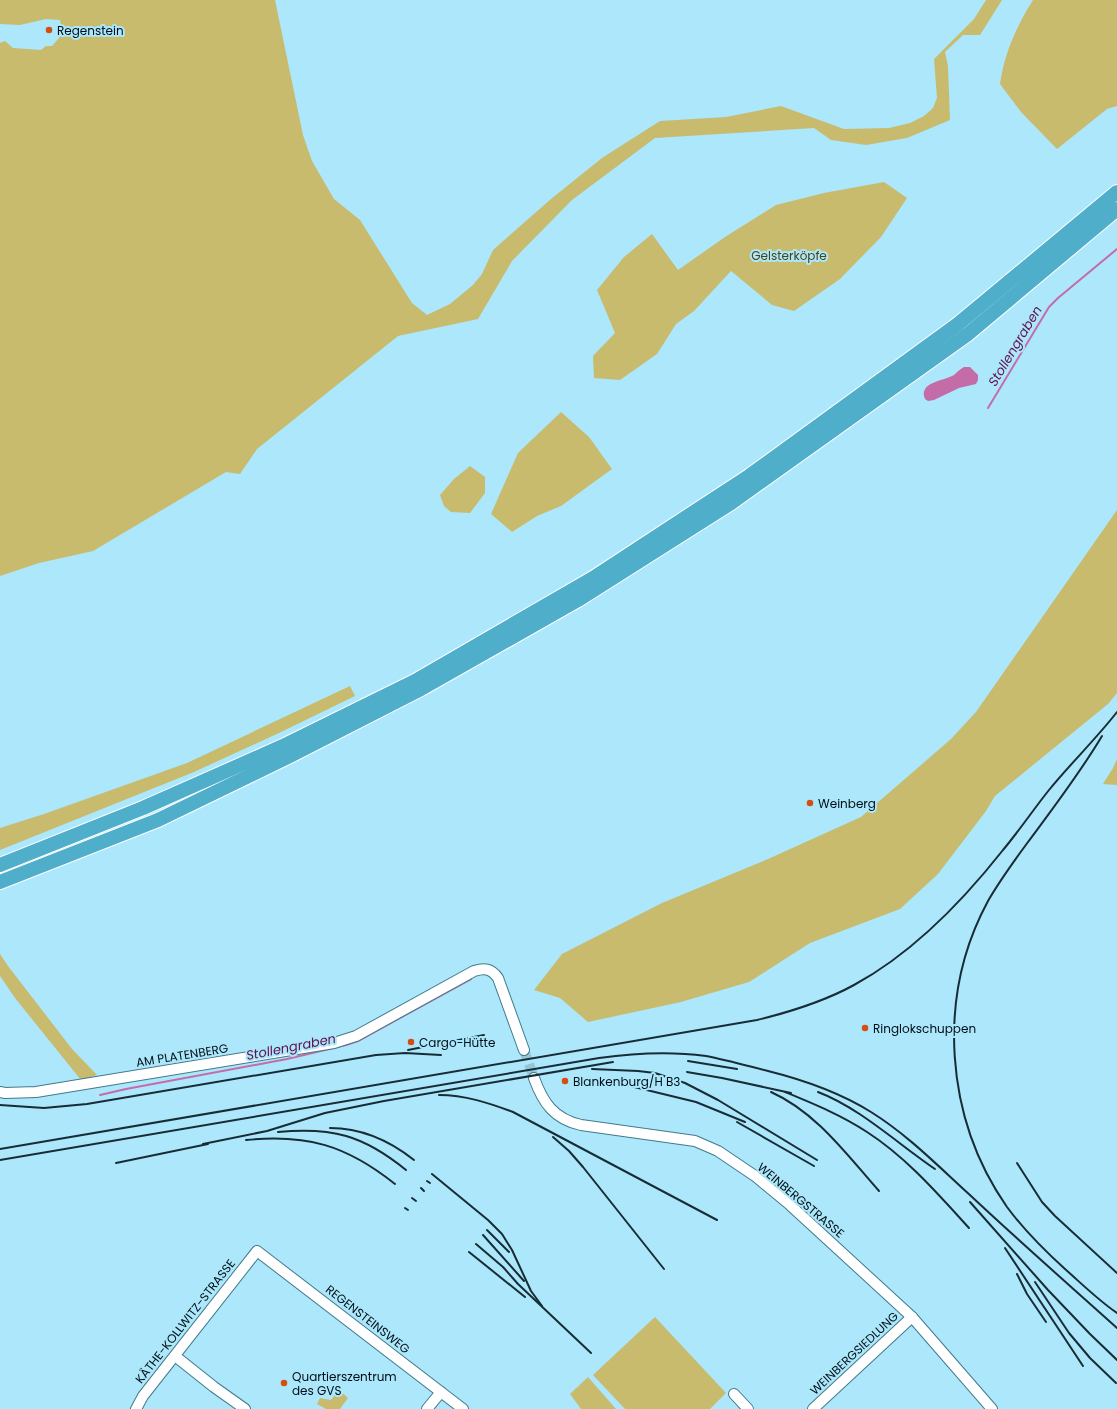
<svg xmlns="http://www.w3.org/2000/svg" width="1117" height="1409" font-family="Poppins,sans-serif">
<rect width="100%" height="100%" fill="#ace7fb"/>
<g fill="#c8bb6d">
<polygon points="0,0 275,0 303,135 312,161 334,199 360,220 412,303 427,315 450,304 473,285 482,274 493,250 551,199 602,158 660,121 726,117 781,106 844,129 889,128 910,123 924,116 933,108 937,98 934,59 974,19 986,0 1002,0 980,35 963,35 945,52 948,66 950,120 907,138 866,145 831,140 814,128 655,138 572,200 512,261 478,319 398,336 257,449 240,474 226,472 93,551 39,563 0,576 0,43 5,41 13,48 41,50 46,46 52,46 59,38 59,31 61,26 60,20 46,19 20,25 0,24"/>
<path d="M1033,0H1117V106L1107,109L1057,149L1021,112L1000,84C1004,54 1017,25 1033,0Z"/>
<polygon points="884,182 907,198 881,237 840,279 794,311 772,305 731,271 694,311 676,324 657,354 620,380 594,378 593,356 615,333 597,290 624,257 652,234 678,270 725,237 776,205 824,193"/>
<polygon points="561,412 589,437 612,469 561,506 537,516 512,532 491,514 518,453"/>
<polygon points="470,466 485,477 485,493 470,513 451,512 444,506 440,495 454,479"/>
<polygon points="1117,510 1117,693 1108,704 995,796 986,811 938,874 900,909 810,943 749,982 681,1002 588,1022 560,998 534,990 562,954 662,903 768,859 861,817 951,739 976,712"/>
<polygon points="350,686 355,696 281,732 194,772 0,850 0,828 44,814 187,763"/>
<polygon points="1117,759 1117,785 1103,784 1113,768"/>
<polygon points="0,954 8,966 72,1049 97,1075 81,1080 15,998 0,976"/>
<polygon points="655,1317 726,1393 710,1409 625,1409 593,1375"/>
<polygon points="588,1377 616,1409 581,1409 570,1394"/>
<polygon points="339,1390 348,1398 340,1409 326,1409 317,1404 320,1398 331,1400"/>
</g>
<path fill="#c46ca8" d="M964,367H970L978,375V380L976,384L959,388L934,400L928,401L925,399C918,382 944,381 954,375C957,372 960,369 964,367Z"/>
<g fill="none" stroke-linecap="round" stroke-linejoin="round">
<g stroke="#c46ca8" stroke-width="2">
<polyline points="988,408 1049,307 1058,298 1117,249"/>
<polyline points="100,1095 126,1089 287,1059 346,1045 358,1041 471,979"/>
</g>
<polyline stroke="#92c6d8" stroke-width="10" stroke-dasharray="10 5" stroke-linecap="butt" points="524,1050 534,1078"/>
<defs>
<g id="minor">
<path d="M534,1078C543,1103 554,1119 581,1125L695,1141L718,1151L755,1176L790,1205L912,1317L992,1409"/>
<path d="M0,1092L5,1093L36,1092L334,1043L356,1036L474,971C484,968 491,968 498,978L524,1050"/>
<polyline points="175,1356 214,1387 245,1409"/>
<polyline points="734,1394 748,1409"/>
<polyline points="136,1409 143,1396 257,1251 463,1409"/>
<polyline points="427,1409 441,1392"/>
<polyline points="813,1409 912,1317"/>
</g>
<g id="highway">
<polyline points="0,865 143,808 283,746 415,681 593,578 749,476 958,324 1117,192"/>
<polyline points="0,882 158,820 290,756 421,689 578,600 731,503 968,334 1117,209"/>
</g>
</defs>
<use href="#minor" stroke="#417a8b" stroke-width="12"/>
<use href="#highway" stroke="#fff" stroke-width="16"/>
<use href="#minor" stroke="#fff" stroke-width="10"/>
<use href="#highway" stroke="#4faeca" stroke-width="14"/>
<g stroke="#182c35" stroke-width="2">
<path d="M1102,736C1080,773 1054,807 1028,842C1014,861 1000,880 988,901C936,997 945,1118 1007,1207C1024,1230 1044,1250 1065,1269C1082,1284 1098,1300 1117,1313"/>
<polyline points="408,1050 484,1035"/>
<polyline points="688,1061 737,1069"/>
<polyline points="592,1069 638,1071 655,1073 685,1083 718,1100 817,1160"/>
<polyline points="687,1072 722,1078 791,1093"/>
<polyline points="622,1084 696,1102 745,1122"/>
<path d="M771,1092C816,1112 847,1155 879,1191"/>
<path d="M785,1092C814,1104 841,1115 867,1132C906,1157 938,1194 969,1228"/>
<path d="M818,1092C860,1108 898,1144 935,1169"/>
<path d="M439,1095C465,1095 489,1103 513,1112L717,1220"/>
<polyline points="0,1105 44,1108 87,1104 376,1055 405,1053 441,1055"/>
<polyline points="737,1122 814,1166"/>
<path d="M330,1128C361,1128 390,1141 414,1160"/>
<path d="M278,1132C332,1127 363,1135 406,1170"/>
<polyline points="553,1137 569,1151 583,1167 664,1269"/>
<path d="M246,1140C307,1134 346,1145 395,1184"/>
<polyline points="203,1144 267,1131 325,1113 384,1101 613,1062"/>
<path d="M0,1149L757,1020C790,1012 823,1002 854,985C913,953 962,902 1003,850C1019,831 1033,810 1049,790C1071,763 1096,739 1117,712"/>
<path d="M0,1160L599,1058C634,1053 670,1051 706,1056C727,1060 748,1066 768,1071C804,1080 839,1092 871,1112C908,1135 939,1167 971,1196C1019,1241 1068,1284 1117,1328"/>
<polyline points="116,1163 208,1144"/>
<polyline points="1017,1163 1042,1202 1055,1216 1117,1273"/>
<polyline points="432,1174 488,1220 502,1234 512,1250 531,1291 542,1306"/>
<polyline points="427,1181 430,1183"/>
<polyline points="421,1188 424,1191"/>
<polyline points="412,1198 416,1201"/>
<polyline points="970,1202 1048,1290 1090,1334 1117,1360"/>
<polyline points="405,1208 408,1210"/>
<polyline points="487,1230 509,1252"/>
<polyline points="483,1235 524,1281"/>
<polyline points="476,1244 503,1267 518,1284 591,1353"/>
<polyline points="1005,1248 1083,1366"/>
<polyline points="469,1252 525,1297"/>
<polyline points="1017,1274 1027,1294 1046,1322"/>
<polyline points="1035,1282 1069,1333 1090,1358 1116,1383"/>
</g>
</g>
<g fill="#d34e0f" stroke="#ace7fb" stroke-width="1.5">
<circle cx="49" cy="30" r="4"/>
<circle cx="810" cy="803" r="4"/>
<circle cx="865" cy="1028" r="4"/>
<circle cx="411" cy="1042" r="4"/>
<circle cx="565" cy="1081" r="4"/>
<circle cx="284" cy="1383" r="4"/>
</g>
<g text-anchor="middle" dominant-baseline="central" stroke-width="4" stroke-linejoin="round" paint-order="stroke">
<g font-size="12" fill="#000e15" stroke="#ace7fb" text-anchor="start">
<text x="57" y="30">Regenstein</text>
<text x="818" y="803">Weinberg</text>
<text x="873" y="1028">Ringlokschuppen</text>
<text x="419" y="1042">Cargo-Hütte</text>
<text x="573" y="1081">Blankenburg/H B3</text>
<text x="292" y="1376">Quartierszentrum<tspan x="292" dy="14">des GVS</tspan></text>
</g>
<g font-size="12" fill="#494213" stroke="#ace7fb">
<text x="789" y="255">Gelsterköpfe</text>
</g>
<g font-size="12" fill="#000e15" stroke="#ace7fb">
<text transform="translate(182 1055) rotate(-9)">AM PLATENBERG</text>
<text transform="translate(801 1200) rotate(40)">WEINBERGSTRASSE</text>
<text transform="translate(368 1319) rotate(38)">REGENSTEINSWEG</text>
<text transform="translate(185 1321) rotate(-52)">KÄTHE-KOLLWITZ-STRASSE</text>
<text transform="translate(854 1353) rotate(-43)">WEINBERGSIEDLUNG</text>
</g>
<g font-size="13" font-style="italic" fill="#61104d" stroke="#ace7fb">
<text transform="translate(1015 346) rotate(-59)">Stollengraben</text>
<text transform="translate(291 1047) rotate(-11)">Stollengraben</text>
</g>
</g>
</svg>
